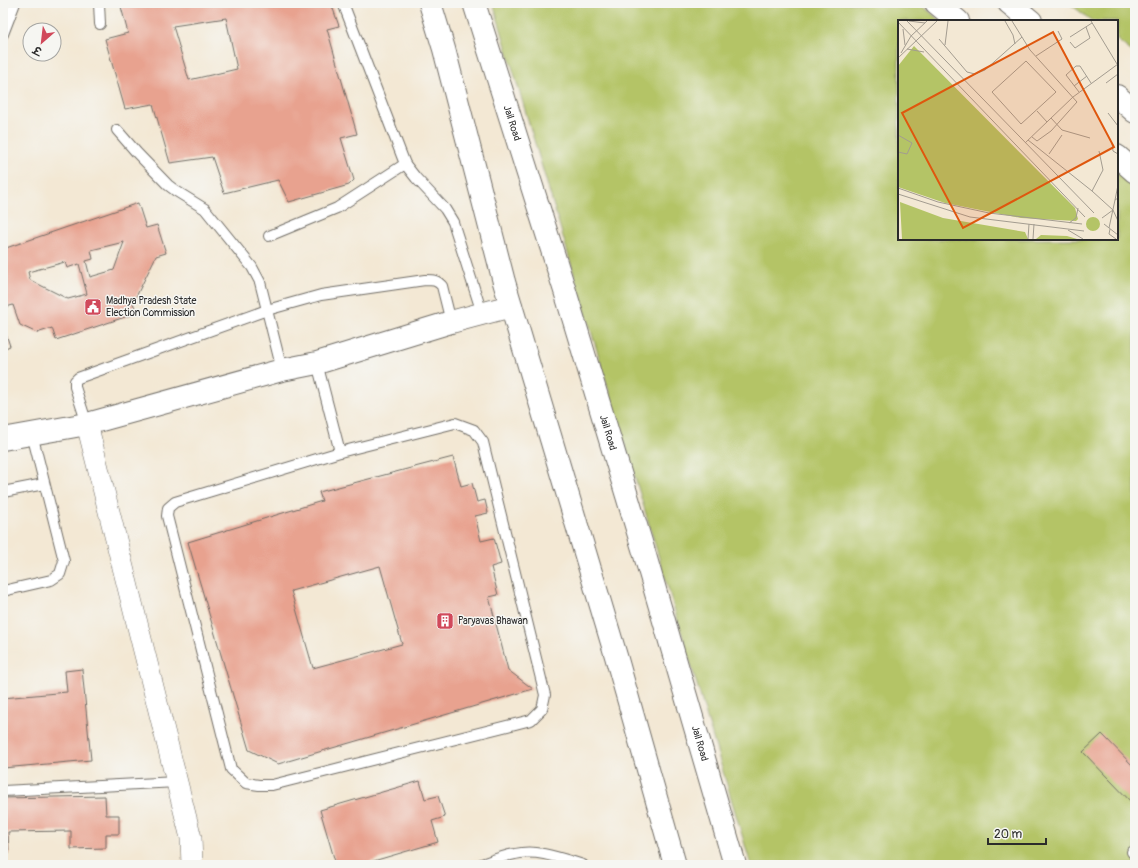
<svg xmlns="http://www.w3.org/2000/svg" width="1138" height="868" font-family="Pangolin,'Playpen Sans Deva',sans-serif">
<rect width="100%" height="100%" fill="#f6f6f2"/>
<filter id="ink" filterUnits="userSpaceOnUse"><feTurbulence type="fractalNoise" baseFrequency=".025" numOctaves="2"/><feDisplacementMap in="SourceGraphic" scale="8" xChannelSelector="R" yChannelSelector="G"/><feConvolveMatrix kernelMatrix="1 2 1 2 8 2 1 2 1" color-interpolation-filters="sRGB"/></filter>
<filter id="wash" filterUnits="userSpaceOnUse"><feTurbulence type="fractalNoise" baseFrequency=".012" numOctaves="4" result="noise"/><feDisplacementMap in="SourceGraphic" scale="16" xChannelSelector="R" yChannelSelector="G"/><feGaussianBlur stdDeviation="0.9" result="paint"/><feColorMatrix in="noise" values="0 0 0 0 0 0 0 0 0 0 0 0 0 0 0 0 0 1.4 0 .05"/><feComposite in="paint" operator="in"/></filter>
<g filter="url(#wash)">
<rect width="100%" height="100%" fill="#f3e8d4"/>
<g fill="#b4c466" stroke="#707848">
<polygon points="493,3 919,3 941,21 899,21 899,239 1117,239 1117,163 1135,178 1135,865 751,865"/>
<polygon points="1069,3 1135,3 1135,54 1117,40 1117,21 1092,21"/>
</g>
<g id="blocks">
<g fill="#e8a28f" fill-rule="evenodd">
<path d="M120,3H331L339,26L327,29L357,134L341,138L354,180L349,185L289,202L278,180L224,193L212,157L170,163L153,104L125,109L105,39L128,33ZM226,18L237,69L189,80L173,26Z"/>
<path d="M138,203L146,228L157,225L166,253L156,256L133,303L137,313L56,340L52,328L37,333L20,325L13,305L3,308V249ZM124,242L114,270L90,277L86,261L93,259L91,250ZM65,262L67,268L79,264L87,294L68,299L30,280L28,272Z"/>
<polygon points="3,325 10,346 3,349"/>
<path d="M453,457L461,486L472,483L477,502L485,500L488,513L475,516L481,541L494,538L501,564L491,567L498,595L489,597L508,670L533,689L278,764L249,750L188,542L322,501L319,492ZM380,566L402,644L313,668L291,591Z"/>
<polygon points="82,669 91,760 3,768 3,722 5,722 3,698 67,692 65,671"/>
<polygon points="1102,734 1135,768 1135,806 1083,752"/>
<polygon points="420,781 425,799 438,796 445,817 432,821 438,842 360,865 336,865 320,810"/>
<polygon points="105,796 106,815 119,815 119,834 106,834 106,848 71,849 71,831 8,832 9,854 3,854 3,798"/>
</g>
</g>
</g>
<g filter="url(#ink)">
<use href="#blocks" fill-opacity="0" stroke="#716d66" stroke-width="1"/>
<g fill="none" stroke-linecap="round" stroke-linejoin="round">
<defs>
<g id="lane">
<polyline points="99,3 100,24"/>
<polyline points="343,3 405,164 416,178 445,209 453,222 482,313"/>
<polyline points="3,34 15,3"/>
<polyline points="117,130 137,153 168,185 176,191 205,209 252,267 260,282 282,370"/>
<polyline points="269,236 337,208 405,164"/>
<polyline points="317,363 340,452"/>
<polygon points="455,423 474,430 483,442 545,695 542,709 531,720 272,785 259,785 246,783 231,769 167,516 168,508 175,502 340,452"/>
<path d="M87,424L75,387V381L78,378L267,310L321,295L425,280C433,280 437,280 442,286L451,322"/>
<polyline points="3,492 44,484"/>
<polyline points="3,591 51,580 60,574 64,561 32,434"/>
<polyline points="3,791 177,782"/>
<polyline points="1132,852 1135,855"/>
<path d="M479,865C490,861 503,856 515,854C538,849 560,858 583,865"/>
</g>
<polyline id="street" points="87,424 191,838 192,865"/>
<g id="secondary">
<polyline points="430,3 444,49 504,282 616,656 675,865"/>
<path id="s1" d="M474,3L565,291L644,552L735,865"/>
<polyline points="936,3 958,21"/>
<polyline points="1009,3 1031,21"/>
<polyline points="1117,96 1135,112"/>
<polyline points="1117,156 1135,172"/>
<polyline points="3,439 87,424 282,370 317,363 451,322 511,306"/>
</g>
</defs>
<use href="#lane" stroke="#716d66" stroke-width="12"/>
<use href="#street" stroke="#716d66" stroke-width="22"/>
<use href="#secondary" stroke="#716d66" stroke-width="24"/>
<use href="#lane" stroke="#fff" stroke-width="10"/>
<use href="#street" stroke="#fff" stroke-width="21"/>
<use href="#secondary" stroke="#fff" stroke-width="22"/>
</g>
</g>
<defs>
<symbol id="civic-square" viewBox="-11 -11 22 22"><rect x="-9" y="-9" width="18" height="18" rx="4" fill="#d1495b" stroke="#f6f6f2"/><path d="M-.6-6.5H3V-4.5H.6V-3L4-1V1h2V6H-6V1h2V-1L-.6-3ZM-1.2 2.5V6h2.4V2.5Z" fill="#fff"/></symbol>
<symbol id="building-square" viewBox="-11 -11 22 22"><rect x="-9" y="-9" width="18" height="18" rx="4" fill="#d1495b" stroke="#f6f6f2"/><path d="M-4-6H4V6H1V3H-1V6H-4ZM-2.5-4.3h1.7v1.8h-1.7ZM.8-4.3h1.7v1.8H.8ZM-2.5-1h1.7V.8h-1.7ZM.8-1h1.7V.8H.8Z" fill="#fff"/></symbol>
</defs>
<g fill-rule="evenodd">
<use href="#civic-square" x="83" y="297" width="20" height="20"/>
<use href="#building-square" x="435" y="611" width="20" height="20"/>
</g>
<g text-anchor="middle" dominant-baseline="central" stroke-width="3" stroke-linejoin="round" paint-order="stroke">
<g font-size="10" fill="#2b2b2b" stroke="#f6f6f2">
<text stroke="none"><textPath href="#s1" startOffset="126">Jail Road</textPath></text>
<text stroke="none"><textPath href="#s1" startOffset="450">Jail Road</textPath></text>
<text stroke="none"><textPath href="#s1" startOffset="774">Jail Road</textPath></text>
</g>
<g font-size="10" fill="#2b2b2b" stroke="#f6f6f2" text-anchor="start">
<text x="106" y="301">Madhya Pradesh State<tspan x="106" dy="12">Election Commission</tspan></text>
<text x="458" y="621">Paryavas Bhawan</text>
</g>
</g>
<g transform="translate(898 20)">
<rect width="220" height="220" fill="#f3e8d4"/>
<path d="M16,26L177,188L180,199L178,201L123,198L47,183L0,167V46ZM2,182L45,198L127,212L130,219H4ZM188 204a7 7 0 1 1 14 0a7 7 0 1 1-14 0ZM143,215L169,216L179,219H138Z" fill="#b4c466"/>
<path fill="none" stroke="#a39c90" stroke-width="1" d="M9,1L196,193M11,1L27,3M107,1L115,15L117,24M114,1L132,30L179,82L153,111L139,121L134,117M193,1L219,44M0,2L187,197M5,9L7,25M172,17L194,3M41,19L69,52L77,54L87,50L124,17M172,22L177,28L192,18L188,7M47,25L50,1M9,29L26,32M3,33L13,16L29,1M138,36L164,19L160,11M0,38L39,1M128,41L158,72L123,104L94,72ZM208,63L220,54M176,66L189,56M181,72L168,55L178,46H182L193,63M139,91L149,102M210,93L220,106M153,98L164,110L192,118M0,115L14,123L9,134L0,132M130,120L194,171L215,190L220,201M127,123L175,77L220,44M214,123L215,131L220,134M151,134L164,115M0,168L40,182L91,193L184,204M194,171L205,150L201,131M0,174L72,197L186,211M217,180L220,165M204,198L215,190M171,203L178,198L180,188M206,204L220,215M211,208L217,180L220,178M212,209L211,214L218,219M170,210L185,219M130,219L131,204M135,219L136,204"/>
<path fill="#df570e" fill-opacity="0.15" stroke="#df570e" stroke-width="2" d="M155,12L216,127L65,208L4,93Z"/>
<rect width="220" height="220" fill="none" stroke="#2b2b2b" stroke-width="2"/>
</g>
<rect width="1138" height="868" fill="none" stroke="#f6f6f2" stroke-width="16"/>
<g transform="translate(42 42) rotate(208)"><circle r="19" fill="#f6f6f2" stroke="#a5a5a2"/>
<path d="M0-3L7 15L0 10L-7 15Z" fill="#d1495b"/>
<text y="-6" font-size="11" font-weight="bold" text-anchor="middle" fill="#2b2b2b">उ</text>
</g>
<path d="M988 838v6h58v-6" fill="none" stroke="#2b2b2b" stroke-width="2"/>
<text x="994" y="838" font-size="12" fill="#2b2b2b" stroke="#f6f6f2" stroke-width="3" paint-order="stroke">20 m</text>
</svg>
